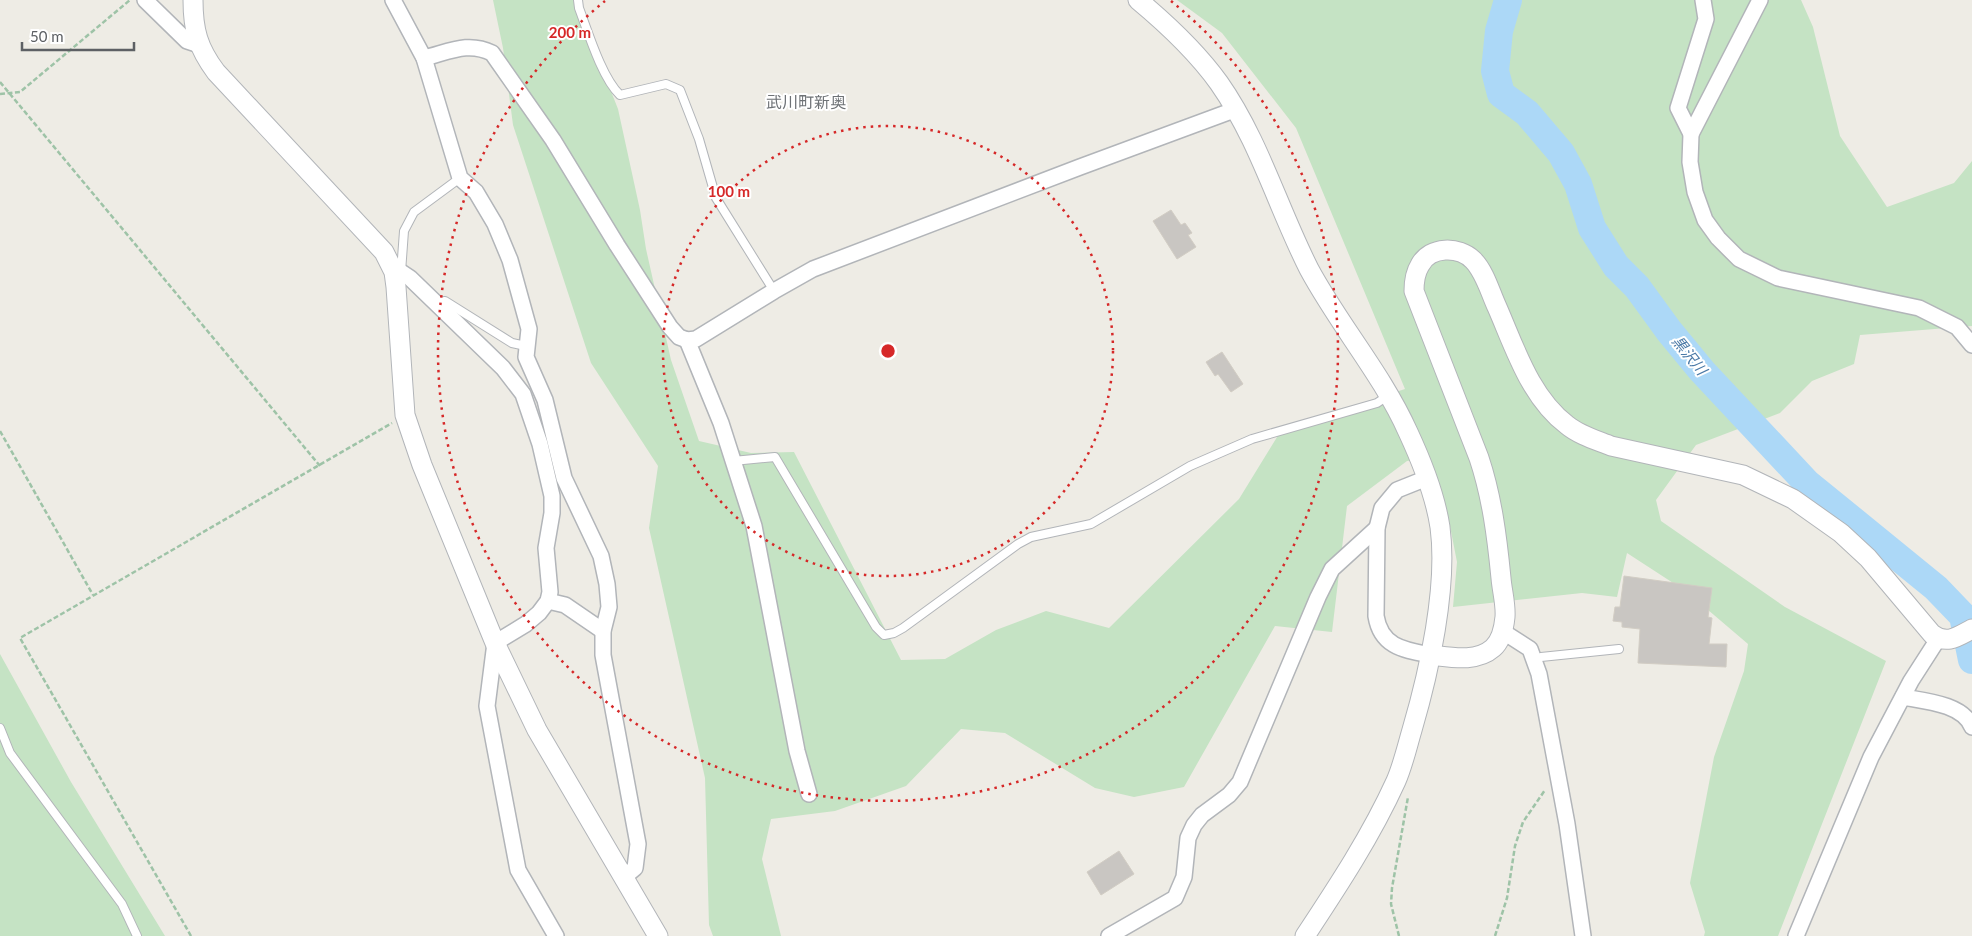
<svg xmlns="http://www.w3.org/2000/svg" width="1972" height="936" font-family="Lato,'Noto Sans JP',sans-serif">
<rect width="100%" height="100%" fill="#eeece5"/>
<g fill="#c5e3c4">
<polygon points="493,0 575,0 618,109 640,210 646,249 671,360 699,441 751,453 794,452 901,660 945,659 996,630 1046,611 1109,628 1239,499 1282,429 1405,389 1296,128 1222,33 1177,0 1801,0 1813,27 1840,136 1887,207 1954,183 1972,161 1972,326 1860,335 1854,364 1812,381 1780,413 1696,445 1656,500 1661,521 1785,607 1886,661 1778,936 1704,936 1705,932 1690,883 1714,757 1744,671 1748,644 1687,592 1627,553 1617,597 1582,593 1453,607 1457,562 1447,511 1427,459 1407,461 1347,506 1332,632 1275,626 1184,787 1134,797 1095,788 1005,733 961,729 906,786 835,811 771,819 762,859 781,936 713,936 709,925 705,778 649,528 658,466 591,363 513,125 503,48"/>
<polygon points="0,654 71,782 165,936 0,936"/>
</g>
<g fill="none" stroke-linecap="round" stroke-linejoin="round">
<polyline stroke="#acd8f7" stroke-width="28" points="1508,0 1499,31 1495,71 1501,94 1527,113 1561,153 1578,184 1592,228 1616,266 1637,287 1669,331 1702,371 1807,483 1936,588 1963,616 1972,660"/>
</g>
<g fill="#c9c6c2" stroke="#d2cdc4">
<polygon points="1171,210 1181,225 1185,223 1192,233 1188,235 1196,247 1177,259 1153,221"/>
<polygon points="1222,352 1243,384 1231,392 1218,374 1215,376 1206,362"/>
<polygon points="1624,576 1712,588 1708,617 1712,618 1709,644 1727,644 1726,667 1638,663 1640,629 1622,627 1622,622 1613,621 1615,607 1620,607"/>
<polygon points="1119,851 1134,874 1101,895 1087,872"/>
</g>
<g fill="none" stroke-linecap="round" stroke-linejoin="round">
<defs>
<g id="service">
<path d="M578,0L579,8C588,32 602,78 620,95L666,84L680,90L699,139L716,198L774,291"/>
<polyline points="401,272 404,231 414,212 460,178"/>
<polyline points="437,302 445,301 512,343 526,346"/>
<polyline points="733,461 775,457 876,627 884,635 894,633 903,628 1018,544 1031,537 1091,524 1190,466 1252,439 1377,403 1389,395"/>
<polyline points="1534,659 1541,657 1619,649"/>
<polyline points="0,728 10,753 122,904 137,936"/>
</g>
<g id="minor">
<polyline points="145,0 187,41 199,45"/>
<polyline points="393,0 424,58 460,178 476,192 495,224 510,260 529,329 526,357 545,400 564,478 601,556 607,584 609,607 603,631 603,655 638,844 635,868 623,878"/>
<polyline points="1703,0 1706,19 1678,108 1691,134 1690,162 1695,192 1705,220 1718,238 1739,259 1778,278 1919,308 1957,327 1972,345"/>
<path d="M424,58C449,52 468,41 492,53L553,140L617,245L670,327L679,337L687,340L696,339L774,291L813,269L1080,167L1234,110"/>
<polyline points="1691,134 1760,0"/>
<polyline points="394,272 401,272 410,278 503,368 523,394 540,444 552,496 552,513 546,548 550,592 548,601 539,613 526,624 495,643 487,706 518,870 556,936"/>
<polyline points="687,340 721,423 754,526 797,751 809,794"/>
<path d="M1427,478L1397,490L1382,508L1377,528L1376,616C1381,647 1404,650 1430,655"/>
<polyline points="548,601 565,605 603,631"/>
<polyline points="1502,631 1530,649 1539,674 1567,824 1583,936"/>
<path d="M1903,697C1925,701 1963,704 1972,727"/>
<polyline points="1109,936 1175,898 1184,877 1188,838 1194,825 1202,815 1229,795 1240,782 1318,597 1332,569 1377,528"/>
<polyline points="1796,936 1871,757 1911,681 1938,639"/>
</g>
<g id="tertiary">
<path d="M193,0C193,30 198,48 216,72L384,252L394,272L396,287L405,415L422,465L495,643L537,730L658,936"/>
<path d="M1138,0C1168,25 1196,51 1219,83C1259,140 1278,208 1309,269C1339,325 1382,374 1408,432C1422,462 1435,494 1440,527C1448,587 1429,672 1412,730C1407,747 1403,765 1396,781C1371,836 1338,886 1305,936"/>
<path d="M1430,655C1450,657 1476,663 1493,648C1501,641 1504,627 1505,617C1506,604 1502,591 1501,578C1497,537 1492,497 1479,458L1414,291C1414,281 1415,273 1420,265C1430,246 1459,246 1473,260C1485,272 1490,292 1497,307C1515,348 1530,397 1567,425C1579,435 1596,440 1611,446L1743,475L1793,499L1841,533L1868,558L1932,634C1947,645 1957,637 1972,629"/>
</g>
</defs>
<use href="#service" stroke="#b2b5b9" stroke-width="10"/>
<use href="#minor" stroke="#b2b5b9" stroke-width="18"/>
<use href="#tertiary" stroke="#b2b5b9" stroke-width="21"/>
<g stroke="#9ec3a7" stroke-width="2.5" stroke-dasharray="5 2.5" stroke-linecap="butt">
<polyline points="0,82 320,466"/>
<polyline points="0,94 20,92 130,0"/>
<polyline points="0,431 93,595"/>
<polyline points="191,936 20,638 392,423"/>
<polyline points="1399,936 1391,904 1392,888 1408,797"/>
<polyline points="1495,936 1507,898 1515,846 1523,822 1545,790"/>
</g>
<use href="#service" stroke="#fff" stroke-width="8"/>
<use href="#minor" stroke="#fff" stroke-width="15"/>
<use href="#tertiary" stroke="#fff" stroke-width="19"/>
</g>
<g fill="none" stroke="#d62828" stroke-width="2.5" stroke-dasharray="2.5 5">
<circle cx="888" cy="351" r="225"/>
<path d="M1171 1A450 450 0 1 1 605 1"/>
</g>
<g text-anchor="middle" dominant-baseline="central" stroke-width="4" stroke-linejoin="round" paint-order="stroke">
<g font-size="15" font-style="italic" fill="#4b7aa7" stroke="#fff">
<text transform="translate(1690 355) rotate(51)">黒沢川</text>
</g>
<g font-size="16" fill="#6e7276" stroke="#fff">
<text x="806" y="101">武川町新奥</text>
</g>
</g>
<circle cx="888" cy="351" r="8" fill="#d62828" stroke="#fff" stroke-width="2.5"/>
<g font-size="15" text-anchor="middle" font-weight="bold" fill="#d62828" stroke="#fff" stroke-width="4" stroke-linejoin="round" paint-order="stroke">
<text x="570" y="38">200 m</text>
<text x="729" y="197">100 m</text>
</g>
<path d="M22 42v8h112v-8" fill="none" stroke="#5d6064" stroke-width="2.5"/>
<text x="30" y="42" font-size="15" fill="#5d6064" stroke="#ffffff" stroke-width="4" paint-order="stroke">50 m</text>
</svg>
